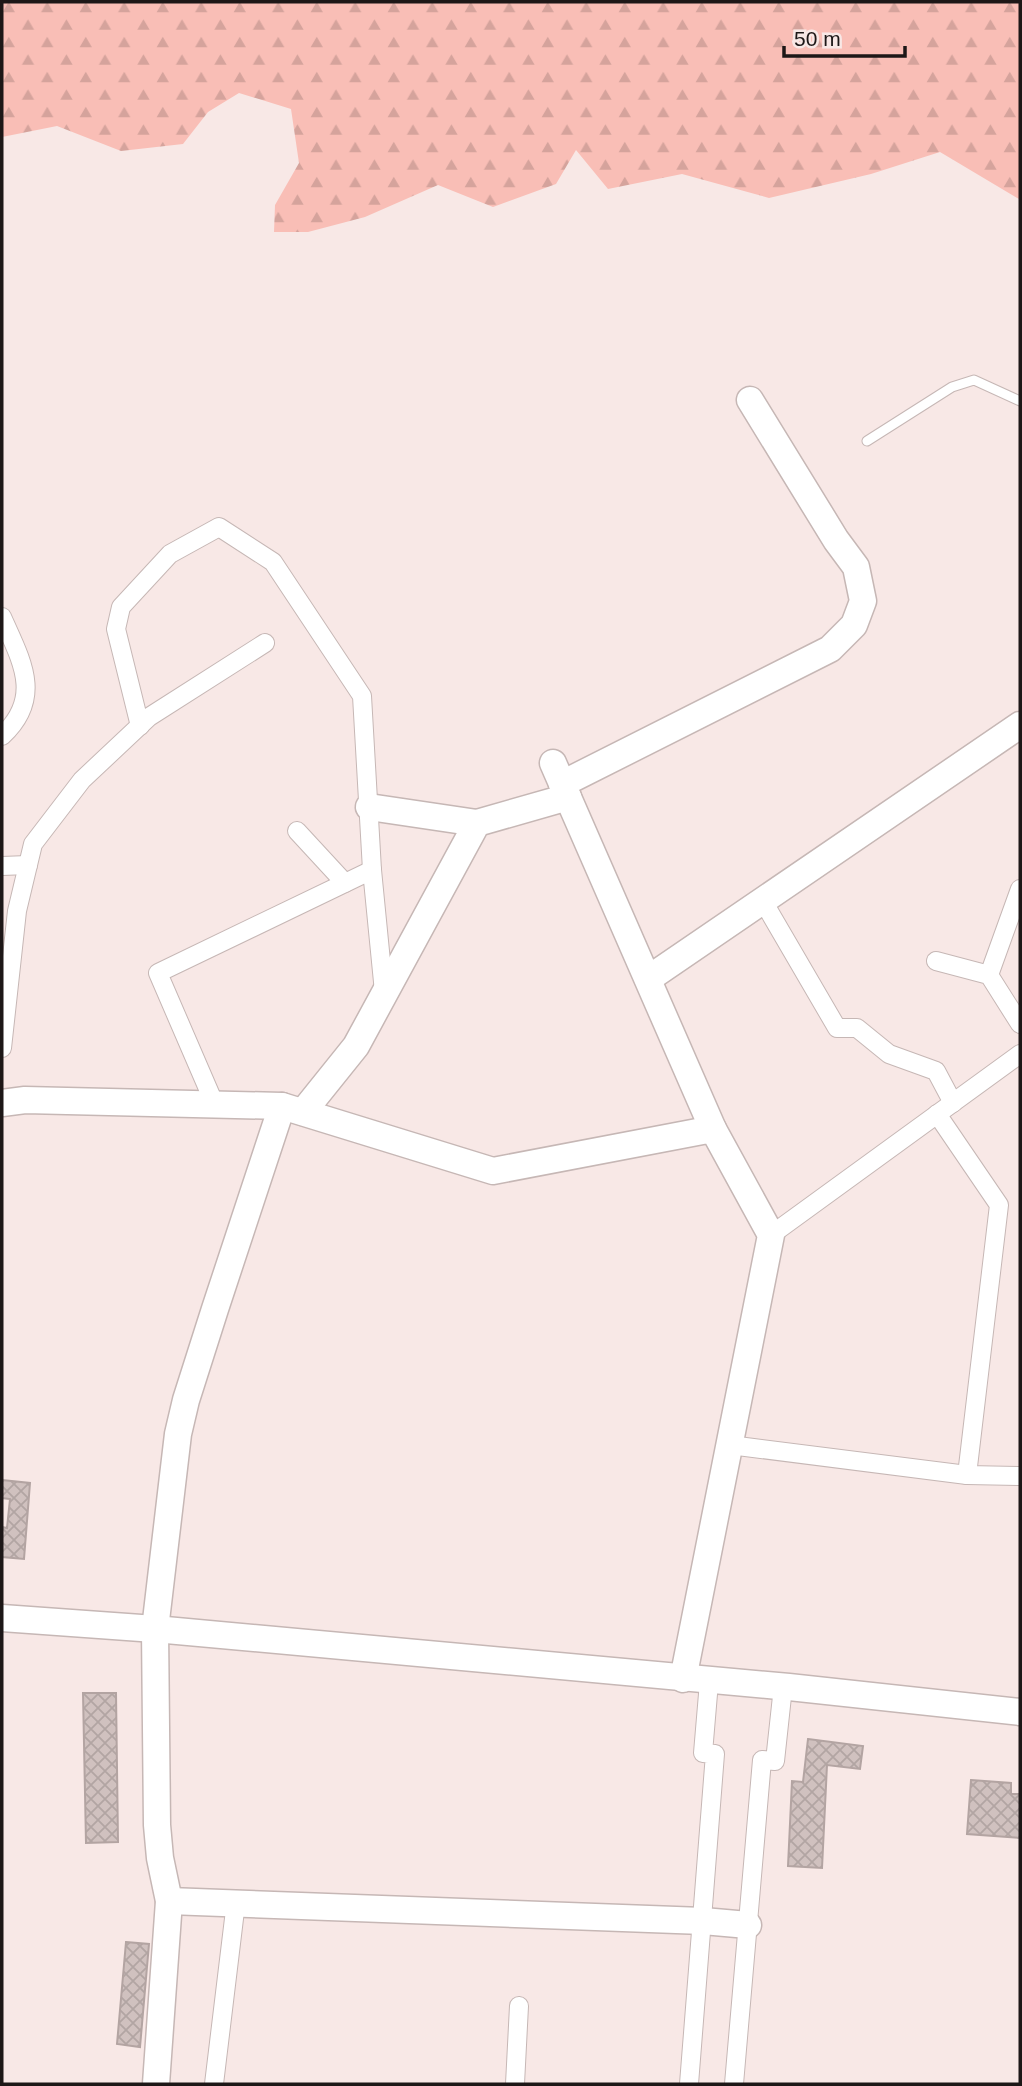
<svg xmlns="http://www.w3.org/2000/svg" width="1022" height="2086" font-family="Helvetica,sans-serif">
<defs>
<pattern id="forest-firs" width="22" height="20" patternUnits="userSpaceOnUse" patternTransform="scale(1.75)"><rect width="22" height="20" fill="#f9beb6"/><path d="M5 1l3.5 6h-7zM16 11l3.5 6h-7z" fill="#d5a39c"/></pattern>
<pattern id="building-cross-hatch" width="8" height="8" patternUnits="userSpaceOnUse" patternTransform="scale(1.75)"><rect width="8" height="8" fill="#d0c1bf"/><path d="M0 0l8 8M0 8l8-8" fill="none" stroke="#b2a5a3"/></pattern>
</defs>
<rect width="100%" height="100%" fill="#f8e8e6"/>
<polygon fill="url(#forest-firs)" points="2,2 1020,2 1020,210 1019,199 940,152 871,174 769,198 682,174 608,189 576,150 556,184 493,207 438,185 365,217 308,232 274,232 275,205 299,163 291,109 239,93 208,112 183,144 121,151 57,126 2,137"/>
<g fill="url(#building-cross-hatch)" stroke="#b3a4a2" stroke-width="2">
<polygon points="2,1480 30,1483 24,1559 2,1557 2,1527 7,1528 10,1499 2,1498"/>
<polygon points="83,1693 116,1693 118,1842 86,1843"/>
<polygon points="808,1739 863,1746 860,1769 827,1765 822,1868 788,1866 792,1781 803,1782"/>
<polygon points="971,1780 1011,1783 1011,1794 1020,1794 1020,1838 967,1834"/>
<polygon points="126,1942 149,1944 140,2047 117,2044"/>
</g>
<g fill="none" stroke-linecap="round" stroke-linejoin="round">
<defs>
<polyline id="lane" points="867,441 952,387 974,380 1020,401"/>
<g id="street">
<path d="M2,617C21,660 44,697 2,736"/>
<polyline points="140,726 116,629 121,607 170,554 219,527 273,562 362,696 372,870"/>
<polyline points="297,831 345,883"/>
<polyline points="2,866 28,865"/>
<polyline points="763,901 837,1028 857,1028 889,1054 936,1071 953,1103"/>
<polyline points="936,961 989,975 1020,1024"/>
<polyline points="989,975 1020,889"/>
<polyline points="2,1048 17,911 33,844 82,780 149,717 265,643"/>
<polyline points="215,1105 158,973 372,870 384,992"/>
<polyline points="937,1114 999,1205 967,1475"/>
<polyline points="771,1235 1020,1054"/>
<polyline points="730,1445 967,1475 1020,1476"/>
<polyline points="214,2084 236,1902"/>
<polyline points="515,2084 519,2006"/>
<polyline points="689,2084 715,1754 703,1753 709,1682"/>
<polyline points="734,2084 762,1760 775,1761 783,1687"/>
</g>
<g id="secondary">
<polyline points="553,763 713,1129"/>
<polyline points="562,784 830,649 854,625 863,601 856,567 836,540 750,400"/>
<polyline points="369,807 477,823"/>
<polyline points="648,979 1020,725"/>
<polyline points="2,1103 25,1100 282,1106 493,1171 713,1129 771,1235 683,1679"/>
<polyline points="303,1112 356,1046 477,823 568,797"/>
<polyline points="2,1618 155,1629 789,1687 1020,1712"/>
<polyline points="169,1901 703,1921 748,1925"/>
<polyline points="156,2084 169,1901 160,1858 157,1825 155,1629 178,1434 186,1400 215,1309 282,1106"/>
</g>
</defs>
<use href="#lane" stroke="#c6b7b5" stroke-width="11"/>
<use href="#street" stroke="#c6b7b5" stroke-width="20"/>
<use href="#secondary" stroke="#c6b7b5" stroke-width="29"/>
<use href="#lane" stroke="#fff" stroke-width="9"/>
<use href="#street" stroke="#fff" stroke-width="18"/>
<use href="#secondary" stroke="#fff" stroke-width="26"/>
</g>
<rect width="1022" height="2086" fill="none" stroke="#1d1717" stroke-width="7"/>
<path d="M784 46v10h121v-10" fill="none" stroke="#1d1717" stroke-width="3.5"/>
<text x="794" y="46" font-size="21" fill="#1d1717" stroke="#f8e8e6" stroke-width="5" paint-order="stroke">50 m</text>
</svg>
